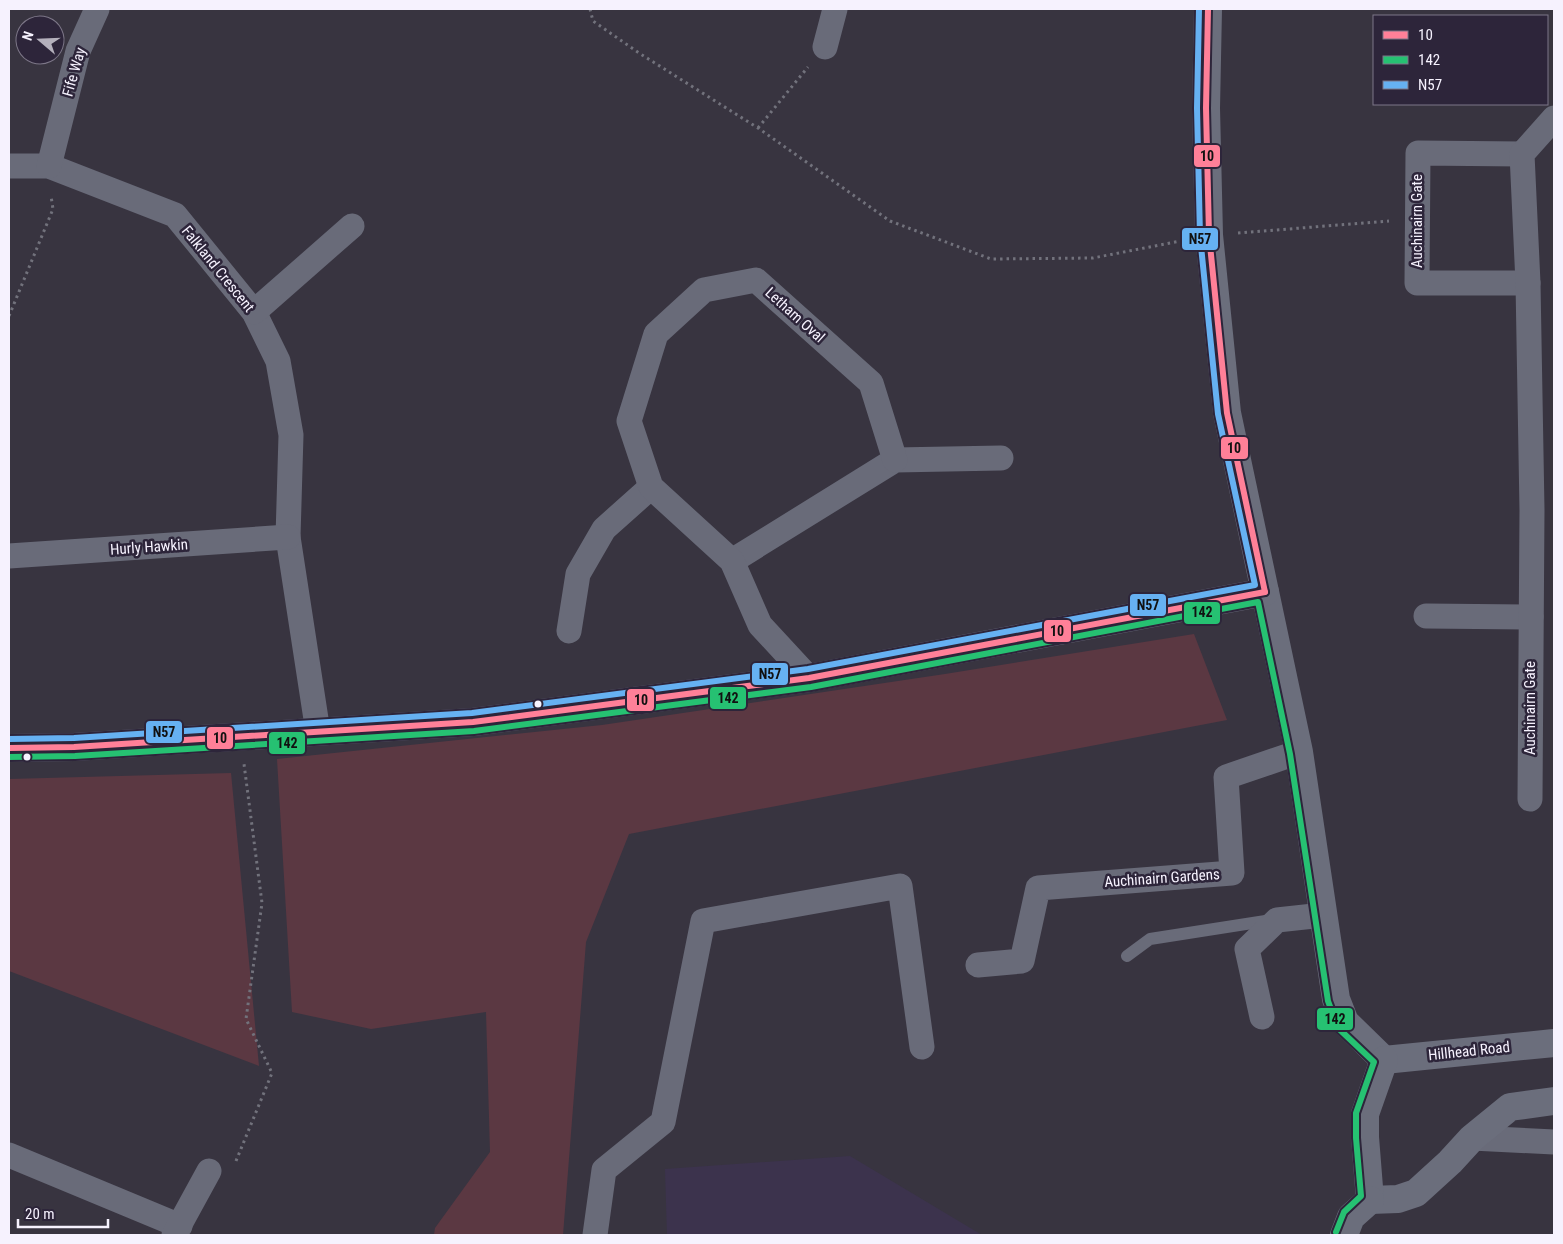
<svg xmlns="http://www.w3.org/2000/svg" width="1563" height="1244" font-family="'Roboto Condensed',sans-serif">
<rect width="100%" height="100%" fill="#383440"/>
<polygon fill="#3c334d" points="850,1156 982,1235 667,1235 665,1169"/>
<g fill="#5b3842">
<polygon points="1194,634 1227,720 629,834 586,942 563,1235 434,1235 435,1228 490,1152 486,1012 371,1029 292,1012 277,759 602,725 945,674"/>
<polygon points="231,773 259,1066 9,971 9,779"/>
</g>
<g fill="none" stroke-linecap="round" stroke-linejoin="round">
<g stroke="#72727c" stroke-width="3" stroke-dasharray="2.5 4" stroke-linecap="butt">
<polyline points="590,9 593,21 639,53 758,128 890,221 991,259 1093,258 1180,241"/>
<polyline points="758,128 808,67"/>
<polyline points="1238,233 1389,221"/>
<polyline points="9,316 53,209 51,196"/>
<polyline points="236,1161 272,1073 246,1019 262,903 244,764"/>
</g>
<polyline stroke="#696b79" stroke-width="12" points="1127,956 1150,939 1272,920"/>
<g stroke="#696b79" stroke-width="25">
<polyline points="825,47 835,9"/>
<polyline points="1522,154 1418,153 1417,283 1528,283"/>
<polyline points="9,166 49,166 175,215 254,312 278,361 291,435 288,537 318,732"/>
<polyline points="49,166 78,51 97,9"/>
<polyline points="254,312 352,226"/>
<polyline points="9,556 288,537"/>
<polyline points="732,561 895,460 1001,458"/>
<polyline points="1426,616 1531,617"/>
<polyline points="569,631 578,574 604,529 651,487"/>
<polyline points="809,678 760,625 732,561 651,487 629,421 656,334 704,290 756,280 871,383 895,460"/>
<polyline points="1530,799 1532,510 1528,283 1522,154 1554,118"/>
<polyline points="978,965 1022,961 1038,888 1232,873 1226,777 1299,752"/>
<polyline points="1262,1017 1247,949 1277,920 1323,915"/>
<polyline points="1472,1138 1554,1142"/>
<polyline points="9,1155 180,1226"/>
<polyline points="174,1235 209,1171"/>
<polyline points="595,1235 604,1170 663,1122 703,921 900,886 922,1047"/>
</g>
<g stroke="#6b6e7c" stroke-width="28">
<polyline points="1208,9 1206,108 1209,235 1227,413 1299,752 1336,999 1345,1022 1384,1060"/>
<polyline points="9,748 74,747 473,722 809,678 1265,592"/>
<polyline points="1384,1060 1554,1043"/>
<polyline points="1370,1200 1398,1199 1416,1193 1450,1162 1472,1138 1510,1107 1554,1101"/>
<polyline points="1370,1200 1365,1137 1365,1114 1384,1060"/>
<polyline points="1344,1235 1351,1217 1370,1200"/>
</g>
<defs>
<g id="bus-1">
<polyline points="1208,9 1206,108 1209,235 1227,413 1265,592"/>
<polyline points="9,748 74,747 473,722 809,678 1265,592"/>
</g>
<polyline id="bus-2" points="9,757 75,756 474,731 811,687 1258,602 1290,754 1328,1001 1338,1028 1374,1062 1356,1113 1356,1138 1361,1196 1344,1212 1336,1232"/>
<polyline id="bus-3" points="9,739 74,738 472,713 808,669 1255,585 1218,414 1200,236 1197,108 1199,9"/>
</defs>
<use href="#bus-1" stroke="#2d253a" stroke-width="10"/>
<use href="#bus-2" stroke="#2d253a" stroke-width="10"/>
<use href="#bus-3" stroke="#2d253a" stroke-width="10"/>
<use href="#bus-1" stroke="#ff8098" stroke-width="6"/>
<use href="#bus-2" stroke="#26c172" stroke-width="6"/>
<use href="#bus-3" stroke="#66b1f2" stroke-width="6"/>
</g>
<g fill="#f6f2fe" stroke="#2d253a" stroke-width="2">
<circle cx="538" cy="704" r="4.5"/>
<circle cx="27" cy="757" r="4.5"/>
</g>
<g text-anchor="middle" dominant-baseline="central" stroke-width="5" stroke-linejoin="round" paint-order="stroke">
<g font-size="15" fill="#f6f2fe" stroke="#2d253a">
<text transform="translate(74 72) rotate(-74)">Fife Way</text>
<text transform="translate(1417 221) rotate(-90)">Auchinairn Gate</text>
<text transform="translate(218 269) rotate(51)">Falkland Crescent</text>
<text transform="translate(795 315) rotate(42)">Letham Oval</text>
<text transform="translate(149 547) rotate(-4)">Hurly Hawkin</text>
<text transform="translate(1530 708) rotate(-90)">Auchinairn Gate</text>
<text transform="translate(1162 878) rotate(-4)">Auchinairn Gardens</text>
<text transform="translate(1469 1051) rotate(-6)">Hillhead Road</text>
</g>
</g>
<g stroke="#2d253a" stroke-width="2">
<rect x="1193" y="144" width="28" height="24" rx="5" fill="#ff8098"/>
<rect x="1181" y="227" width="38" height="24" rx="5" fill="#66b1f2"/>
<rect x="1220" y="436" width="29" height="24" rx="5" fill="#ff8098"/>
<rect x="1129" y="593" width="38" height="24" rx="5" fill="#66b1f2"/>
<rect x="1183" y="601" width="38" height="24" rx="5" fill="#26c172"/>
<rect x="1043" y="619" width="29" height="24" rx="5" fill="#ff8098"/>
<rect x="751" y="662" width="38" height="24" rx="5" fill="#66b1f2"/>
<rect x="709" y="686" width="38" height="24" rx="5" fill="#26c172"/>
<rect x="626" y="688" width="29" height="24" rx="5" fill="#ff8098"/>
<rect x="145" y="720" width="38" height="24" rx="5" fill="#66b1f2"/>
<rect x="206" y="726" width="28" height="24" rx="5" fill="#ff8098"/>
<rect x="268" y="731" width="38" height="24" rx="5" fill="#26c172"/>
<rect x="1316" y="1007" width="38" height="24" rx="5" fill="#26c172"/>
</g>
<g font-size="14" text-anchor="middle" font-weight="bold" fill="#111">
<text x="1207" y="161">10</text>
<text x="1200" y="244">N57</text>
<text x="1234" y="453">10</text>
<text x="1148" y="610">N57</text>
<text x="1202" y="617">142</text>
<text x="1057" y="636">10</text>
<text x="770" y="679">N57</text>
<text x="728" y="703">142</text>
<text x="641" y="705">10</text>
<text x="164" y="737">N57</text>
<text x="220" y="743">10</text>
<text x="287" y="748">142</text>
<text x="1335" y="1024">142</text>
</g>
<rect width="1563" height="1244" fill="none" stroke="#f6f2fe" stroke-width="20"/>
<rect x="1373" y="15" width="175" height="90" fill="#2d253a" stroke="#7d7788"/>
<rect x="1383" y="31" width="25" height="8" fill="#ff8098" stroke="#7d7788"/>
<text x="1418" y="40" font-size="15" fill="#f6f2fe">10</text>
<rect x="1383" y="56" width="25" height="8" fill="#26c172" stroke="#7d7788"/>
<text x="1418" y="65" font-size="15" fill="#f6f2fe">142</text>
<rect x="1383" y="81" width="25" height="8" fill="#66b1f2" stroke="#7d7788"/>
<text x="1418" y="90" font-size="15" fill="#f6f2fe">N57</text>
<g transform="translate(40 40) rotate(289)"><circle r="24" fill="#2d253a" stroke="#7d7788"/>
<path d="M0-4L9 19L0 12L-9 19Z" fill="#b4b0bc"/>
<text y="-8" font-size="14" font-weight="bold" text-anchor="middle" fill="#f6f2fe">N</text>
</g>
<path d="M18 1219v8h90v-8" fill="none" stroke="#f6f2fe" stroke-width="2.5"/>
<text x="25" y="1219" font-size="15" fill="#f6f2fe" stroke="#2d253a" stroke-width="4" paint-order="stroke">20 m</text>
</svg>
